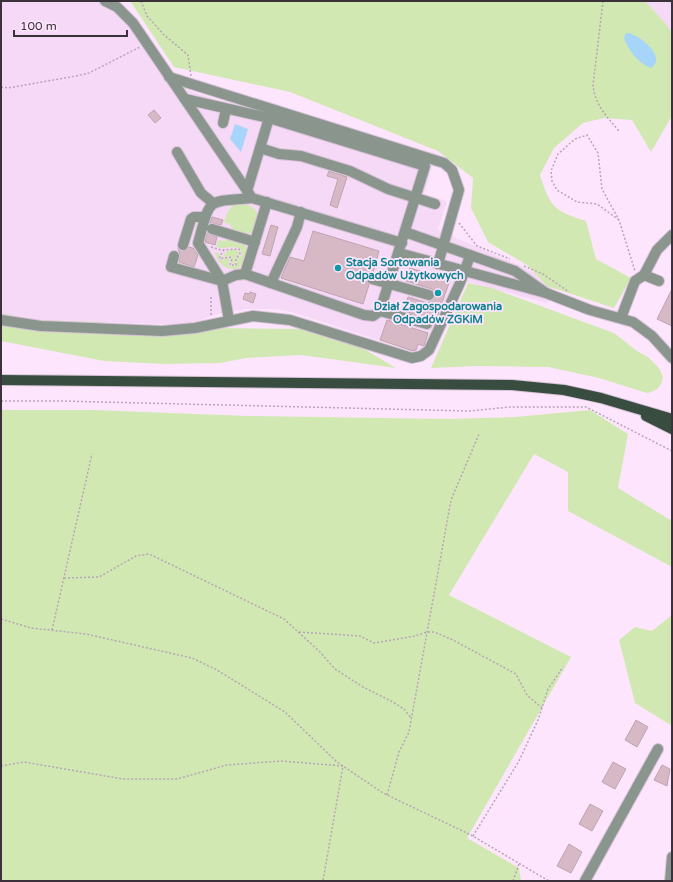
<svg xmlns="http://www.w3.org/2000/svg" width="673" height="882" font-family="'Varela Round',sans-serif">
<rect width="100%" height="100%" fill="#fde6fd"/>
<g fill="#f6d9f6">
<polygon points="1,1 115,1 134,16 170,70 174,73 190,79 186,90 433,165 424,194 447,201 438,230 528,269 554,285 548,303 467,282 429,341 425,347 416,352 291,312 276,309 246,309 227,312 211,316 188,325 36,320 1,313"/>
<polygon points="645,1 672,1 672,33 666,24"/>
</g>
<g fill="#d2e8b3">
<path d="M130,1H645L666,24L672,33V116L651,152L632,120L604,118L583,123L554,148L540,175C550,207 554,211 586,221L596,259L631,278L614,308L547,286L527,265L488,242L471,208L473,178L438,151L290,92L174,67Z"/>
<path d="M240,203C253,205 261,211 256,225C254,230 253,232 248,234L233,230L230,224L224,223C227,213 229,205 240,203Z"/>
<path d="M230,238L244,244L248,250L244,264C232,276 216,264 215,252L220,254L219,258L222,261L226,258H231L228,266L237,265V259L242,255L240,249C233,245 224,250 216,247L219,240L224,241Z"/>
<polygon points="235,249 240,253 236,259 235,264 231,263 233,259 230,256 221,258 227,251"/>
<path d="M468,283L492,288L614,333L637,351L648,357L659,368L663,377C661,387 657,391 647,393L599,378L548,367L479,366L431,368Z"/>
<polygon points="1,313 36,320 101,322 110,334 213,328 303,329 359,346 396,368 301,355 246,358 220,363 164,364 104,361 1,341"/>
<polygon points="1,410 94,410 248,416 447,419 515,417 590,410 628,434 618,488 672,521 672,567 568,511 568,472 534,454 449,595 571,657 467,838 519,868 521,881 1,881"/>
<polygon points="672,615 672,726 635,703 619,640 635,627 652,631"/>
</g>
<g fill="#a6d5f9">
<path d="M626,33C638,33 668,57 651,68C639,64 628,50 624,38Z"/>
<polygon points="235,124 248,129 241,152 230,139"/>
</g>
<g fill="#d7b9c6" stroke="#c0a2b0">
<polygon points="154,110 161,118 155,123 148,115"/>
<polygon points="329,171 347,177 337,208 330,205 338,179 327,176"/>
<polygon points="212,217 223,220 221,225 210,223"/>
<polygon points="271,225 278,227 270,256 262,254"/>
<polygon points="313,231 379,251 373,273 366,277 366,281 369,285 363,304 281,278 290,257 304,261"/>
<polygon points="207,233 217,237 215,245 205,242"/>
<polygon points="189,247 193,248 198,255 194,267 179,262 180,255 178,248 184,251"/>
<polygon points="410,268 450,280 436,320 404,311 408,297 428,303 435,296 432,289 406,281"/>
<polygon points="672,289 672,326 657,319"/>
<polygon points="250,292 256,294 253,303 243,299 245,293 249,294"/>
<polygon points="387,320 428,333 424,346 418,344 416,350 413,351 380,340"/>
<polygon points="636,720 648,727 637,747 625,740"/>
<polygon points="613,762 626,769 615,789 602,782"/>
<polygon points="662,765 670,769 667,786 654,780"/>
<polygon points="590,804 603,811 592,831 579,824"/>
<polygon points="569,844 582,852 571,873 557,866"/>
</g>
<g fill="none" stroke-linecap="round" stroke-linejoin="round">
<defs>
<g id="minor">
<polyline points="105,1 117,7 133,23 252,198 402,243"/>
<polyline points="169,77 444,163 452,170 459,190 438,264"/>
<polyline points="185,99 269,118 247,191"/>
<polyline points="223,123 226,109"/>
<polyline points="260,148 279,154 301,156 350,171 388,189 435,204"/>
<polyline points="177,152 201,193 213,203"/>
<path d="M252,198C205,202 211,197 198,243L222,281L236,275L245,274L364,315L373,316L380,311L425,166L269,118"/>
<polyline points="212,229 255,242"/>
<polyline points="183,245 191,219 194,217 205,217"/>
<polyline points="399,253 546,293 515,271 405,232"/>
<polyline points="174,256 171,267 222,281 229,320"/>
<polyline points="245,274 267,202"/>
<polyline points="644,275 657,250 672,235"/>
<polyline points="372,279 429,295"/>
<polyline points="271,283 297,227 301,212"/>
<polyline points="546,293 590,310 633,322 652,336 672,358"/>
<polyline points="380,311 427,324"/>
<polyline points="621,318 635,281 644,275 659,281"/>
<polyline points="1,320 41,326 162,331 195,328 253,316 290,320 412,358 421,356 429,350 460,283 470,256"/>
<polyline points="585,881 658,749"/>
<polyline points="670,881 672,857"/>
</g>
<g id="major">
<polyline points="1,380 512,385 564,390 601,398 672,419"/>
<polyline points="646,416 672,429"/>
</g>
</defs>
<use href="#minor" stroke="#d6c2d6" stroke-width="12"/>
<use href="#major" stroke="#d6c2d6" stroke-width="12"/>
<g stroke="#b7a5b7" stroke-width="1.5" stroke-dasharray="2 2" stroke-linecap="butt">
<polyline points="141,1 147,16 163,34 188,55 191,76"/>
<path d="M603,1L593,85C595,105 607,117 619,131"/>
<polyline points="667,1 672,3"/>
<polyline points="1,87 8,88 76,76 89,73 140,47"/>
<polyline points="619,220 597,204 577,202 557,190 552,181 551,171 558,154 575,139 587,135 598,153 602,189 619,220 635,271"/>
<polyline points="459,223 477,246 510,259"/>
<polyline points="211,247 221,250 239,249 240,254 236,259 236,265 230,265 232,259 230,257 220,259 220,256 224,250"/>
<polyline points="524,266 543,274 569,292"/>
<polyline points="211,297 211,316"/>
<polyline points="1,401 61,401 469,411 510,407 586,407 672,451"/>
<polyline points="64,578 99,577 136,556 149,554 284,619 319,651 335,669 363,687 391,701 404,709 411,718"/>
<polyline points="1,619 31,628 86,634 192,658 217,670 285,712 337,762 383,793 471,835 549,881"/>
<polyline points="52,630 92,454"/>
<polyline points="299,632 360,636 374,643 415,636 427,632 434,632 453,640 516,674 527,695 542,708"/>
<polyline points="1,766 24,762 123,779 177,779 227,765 281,761 343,766 323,881"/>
<polyline points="387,795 399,752 409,732 451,500 479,434"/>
<polyline points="473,836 519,761 538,720 548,689 563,667"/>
<polyline points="513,881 519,864"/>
</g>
<use href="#minor" stroke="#89958d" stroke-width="10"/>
<use href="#major" stroke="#384d40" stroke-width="10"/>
</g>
<g fill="#0f9aa8" stroke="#fde6fd" stroke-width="1.5">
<circle cx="338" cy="268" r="4"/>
<circle cx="438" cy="293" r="4"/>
</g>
<g text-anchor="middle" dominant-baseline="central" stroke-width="3.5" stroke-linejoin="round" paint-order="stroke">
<g font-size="11" font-weight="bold" fill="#0d838f" stroke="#fde6fd" text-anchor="start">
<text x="346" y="262">Stacja Sortowania<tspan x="346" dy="13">Odpadów Użytkowych</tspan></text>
<text x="438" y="306" text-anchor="middle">Dział Zagospodarowania<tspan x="438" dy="13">Odpadów ZGKiM</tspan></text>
</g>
</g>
<rect width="673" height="882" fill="none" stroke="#3a313a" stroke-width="4"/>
<path d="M14 30v6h113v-6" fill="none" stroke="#3a313a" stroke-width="2"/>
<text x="20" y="30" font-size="12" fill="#3a313a" stroke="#fde6fd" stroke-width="3" paint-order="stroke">100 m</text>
</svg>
